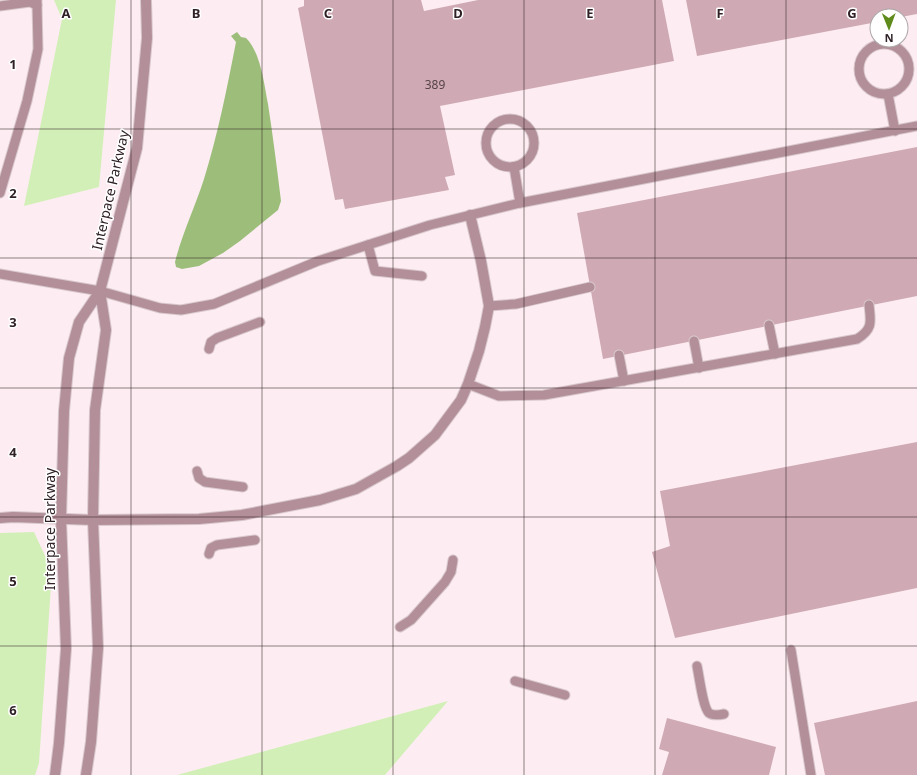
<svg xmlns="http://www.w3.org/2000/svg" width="917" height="775" font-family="'Noto Sans',sans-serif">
<rect width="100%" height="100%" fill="#fdedf2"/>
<g fill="#d3efb8">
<polygon points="54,0 116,0 99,187 24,206 62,19"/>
<polygon points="34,532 52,571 39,763 35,775 0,775 0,533"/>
<polygon points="448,701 385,775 177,775"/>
</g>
<path fill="#9dbe7b" d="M237,32L241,37L246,38C261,53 264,84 268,104C273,136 277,169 281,201L278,210L240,241L223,253L199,266L182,269L176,267L175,262C182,234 195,207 204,179C218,134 227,88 236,42L231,36Z"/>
<g fill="#cfaab4">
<polygon points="304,0 421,0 424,11 478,0 662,0 674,61 440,106 455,175 445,177 449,190 345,209 343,199 335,200 298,8 304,6"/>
<polygon points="686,0 917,0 917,14 901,17 877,16 877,22 697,56"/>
<polygon points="917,147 917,296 603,359 577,213"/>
<polygon points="917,442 917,588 675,638 652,552 670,546 660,491"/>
<polygon points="917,701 917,775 825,775 814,723"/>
<polygon points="667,718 776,747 769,775 662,775 669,752 659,749"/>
</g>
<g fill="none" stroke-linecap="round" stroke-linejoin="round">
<defs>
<g id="lane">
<polyline points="0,6 30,2 37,5 37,0"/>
<circle cx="884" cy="69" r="25"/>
<polyline points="888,94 895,131"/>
<circle cx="510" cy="143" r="24"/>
<polyline points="514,167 520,203"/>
<polyline points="0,193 27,101 38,49 37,5"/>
<polyline points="368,245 375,271 422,276"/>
<polyline points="0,274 100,291 160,308 181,310 214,304 318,261 430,225 520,203 917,126"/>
<polyline points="489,306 516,304 590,287"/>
<polyline points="769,325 775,354"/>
<polyline points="694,341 699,368"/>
<polyline points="209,349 211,342 217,338 260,322"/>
<polyline points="619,355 624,381"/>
<path d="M468,384L499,396L544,395L857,339C873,329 871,322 869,305"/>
<polyline points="197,471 199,478 205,482 243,487"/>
<polyline points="209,554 211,548 217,545 255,540"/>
<polyline points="400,627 411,620 445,582 451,572 453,560"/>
<polyline points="791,650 811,775"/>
<path d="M697,666C699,675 703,708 709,713C713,716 719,715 724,714"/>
<polyline points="515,681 565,695"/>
</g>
<g id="street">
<polyline points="0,518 13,517 93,520 199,519 242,515 320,500 356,489 397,466 409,458 435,435 461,400 468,384 479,351 485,327 489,306 481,261 470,215"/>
<polyline points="55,775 59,743 66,649 61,519 64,411 69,358 79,322 100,291 137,148 147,38 146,0"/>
<polyline points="86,775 91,742 98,648 93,520 95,410 106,330 100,291"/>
</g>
</defs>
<use href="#lane" stroke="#d8c8cd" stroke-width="11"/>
<use href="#street" stroke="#d8c8cd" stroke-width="12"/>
<use href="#lane" stroke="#b38f99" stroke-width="9"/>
<use href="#street" stroke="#b38f99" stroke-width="10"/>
</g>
<path fill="none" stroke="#2f2125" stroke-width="1" stroke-opacity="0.55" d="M131,0V775M262,0V775M393,0V775M524,0V775M655,0V775M786,0V775M0,129H917M0,258H917M0,388H917M0,517H917M0,646H917"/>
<g text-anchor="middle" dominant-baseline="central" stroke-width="3" stroke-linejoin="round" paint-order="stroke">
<g font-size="12" fill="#574349">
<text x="435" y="84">389</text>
</g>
<g font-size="14" fill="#2f2125" stroke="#fff">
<text transform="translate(110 190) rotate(-77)">Interpace Parkway</text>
<text transform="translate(49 529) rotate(-90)">Interpace Parkway</text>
</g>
</g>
<g font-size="13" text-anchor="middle" font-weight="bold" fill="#2f2125" stroke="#fff" stroke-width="3" stroke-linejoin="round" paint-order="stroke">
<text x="66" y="18">A</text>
<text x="196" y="18">B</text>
<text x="328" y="18">C</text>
<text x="458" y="18">D</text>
<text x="590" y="18">E</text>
<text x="720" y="18">F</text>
<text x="852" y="18">G</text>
<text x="13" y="69">1</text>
<text x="13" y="198">2</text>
<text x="13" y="327">3</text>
<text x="13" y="457">4</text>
<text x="13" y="586">5</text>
<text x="13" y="715">6</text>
</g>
<g transform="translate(889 28) rotate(179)"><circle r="19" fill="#ffffff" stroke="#aca6a8"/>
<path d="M0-3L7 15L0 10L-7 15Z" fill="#5e8b1c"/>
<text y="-6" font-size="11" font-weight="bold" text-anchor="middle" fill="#2f2125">N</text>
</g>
</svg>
